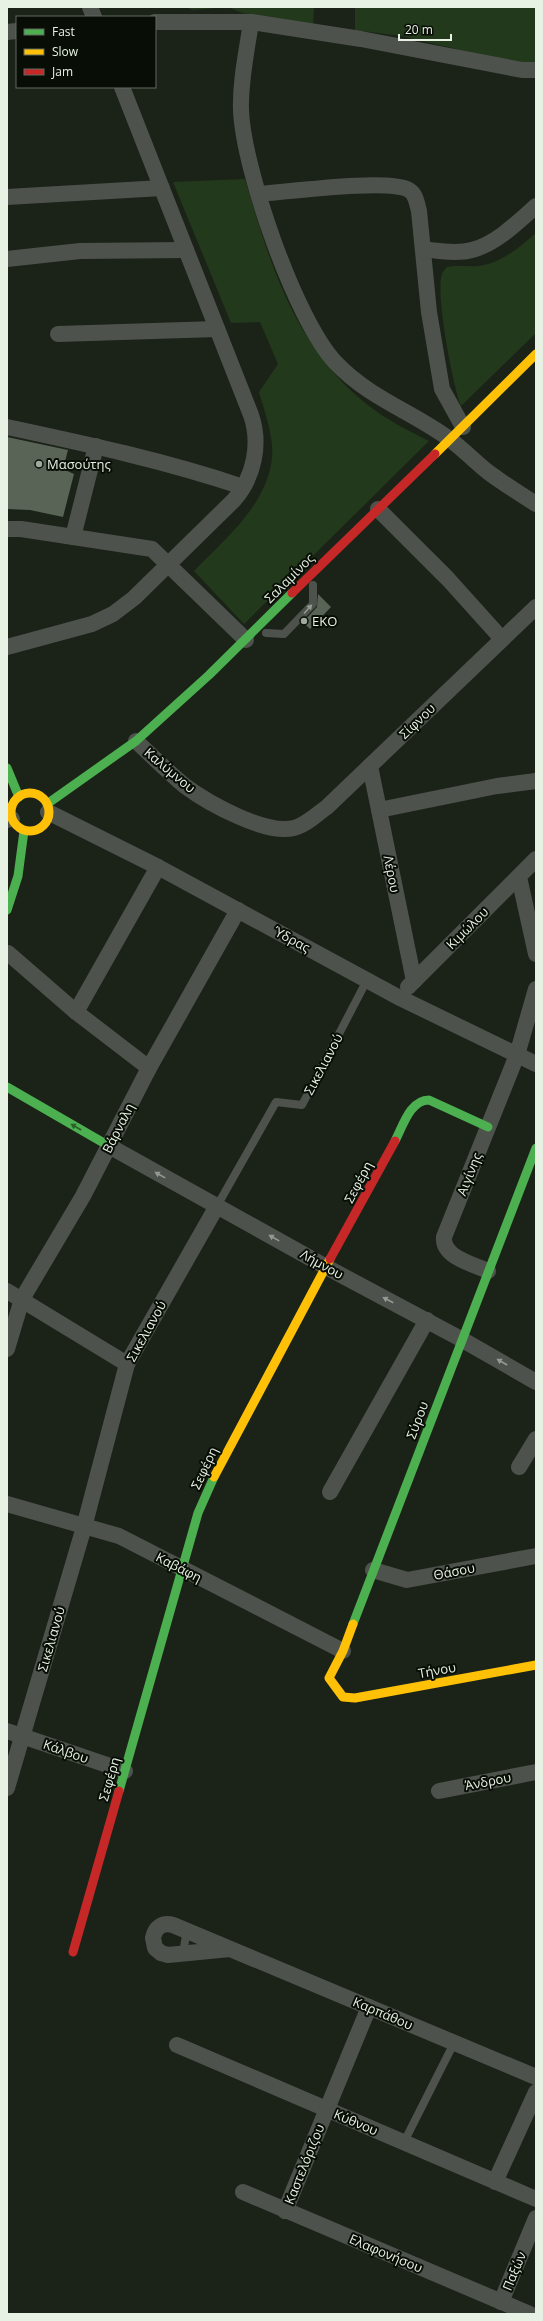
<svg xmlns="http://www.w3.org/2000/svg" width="543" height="2321" font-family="'Open Sans',sans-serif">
<rect width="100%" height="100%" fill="#1b2318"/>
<g fill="#22391b">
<polygon points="187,7 314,7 313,25 242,13 228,7 192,10"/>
<polygon points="355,7 536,7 536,64 503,60 401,36 355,30"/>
<path d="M245,179C271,266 294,347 369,406C387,420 409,431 429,441L244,624L194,571C225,539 267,505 272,458C274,437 265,413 259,392L278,364L260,322L231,323L173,182Z"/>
<path d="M536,233V333L461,406C453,386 435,292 442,274C443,272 445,269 447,267C457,265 468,267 478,266C500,264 520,247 536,233Z"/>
</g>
<g fill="#596356">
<polygon points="7,437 68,450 63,469 74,474 63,517 30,510 7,509"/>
<polygon points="318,594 331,607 310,629 303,622 317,607"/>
</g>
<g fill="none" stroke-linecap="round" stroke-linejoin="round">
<g stroke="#4e524d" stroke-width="8">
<polyline points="266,633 284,634 313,604 313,585"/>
<polyline points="217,1206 276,1102 302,1105 367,980"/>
<polyline points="183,1953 187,1930"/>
<polyline points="404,2142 454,2043"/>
</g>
<g stroke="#4e524d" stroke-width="16">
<polyline points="90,7 94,17"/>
<polyline points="155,22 251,22 361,39 522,70 536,70"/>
<path d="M251,22C247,50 240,81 241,110C243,168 295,319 335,362C369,398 409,410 448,438C462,448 474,461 488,472C503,483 520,494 536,504"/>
<polyline points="7,32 17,31"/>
<path d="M259,194C287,192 389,178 409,190C416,194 417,204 419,211L429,312L442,389L463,427"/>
<polyline points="7,197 162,188"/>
<path d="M423,249C438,251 457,254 472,250C496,244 518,222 536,206"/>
<polyline points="7,259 80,251 186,250"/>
<polyline points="58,334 217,329"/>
<path d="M7,427C87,444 166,461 243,487"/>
<polyline points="378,509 448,579 502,639"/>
<polyline points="7,529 21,529 152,549 246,640"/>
<polyline points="73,537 96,446"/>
<path d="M7,647L92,624L113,614L134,598L234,500C254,477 261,444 251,415L122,87"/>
<path d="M136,741C152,756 168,772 185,786C208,803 265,835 294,828C306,825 317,814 327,807L536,607"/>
<polyline points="370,766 414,981"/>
<polyline points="379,810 497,786 536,781"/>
<polyline points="48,812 158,867 398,997 536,1064"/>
<polyline points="7,820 12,819"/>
<polyline points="519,877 536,954"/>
<polyline points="8,953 76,1012 149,1068"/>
<polyline points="408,987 536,859"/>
<polyline points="76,1012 158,867"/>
<polyline points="109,1146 328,1268 461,1339 536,1382"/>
<path d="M488,1271C473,1264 442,1257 444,1237L517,1055L536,989"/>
<polyline points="7,1291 127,1364"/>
<polyline points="7,1349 22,1299 83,1196 149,1068 238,910"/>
<polyline points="519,1467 536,1439"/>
<polyline points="330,1492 427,1320"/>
<polyline points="7,1504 119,1536 343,1651"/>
<polyline points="373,1570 407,1580 536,1556"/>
<polyline points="7,1731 125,1771"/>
<polyline points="7,1788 84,1527 127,1364 217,1206"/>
<polyline points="439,1791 536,1772"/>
<path d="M230,1949L168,1955L161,1953L155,1948L153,1938C155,1927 163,1922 173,1925L536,2077"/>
<polyline points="177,2045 536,2199"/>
<polyline points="495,2182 536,2092"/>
<polyline points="243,2192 530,2314"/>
<polyline points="285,2211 369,2007"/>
<polyline points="501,2302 536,2218"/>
</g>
<g stroke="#4caf50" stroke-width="9">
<polyline points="7,768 19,797"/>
<polyline points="47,804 136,741 209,675 292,593"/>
<polyline points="7,910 18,876 24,831"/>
<polyline points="7,1087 109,1146"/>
<path d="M395,1141C403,1126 410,1100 429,1100L488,1127"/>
<polyline points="353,1624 536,1148"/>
<polyline points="119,1791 198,1513 214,1477"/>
</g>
<g stroke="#ffc107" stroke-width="9">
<polyline points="435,454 536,354"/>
<circle cx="30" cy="812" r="19"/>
<polyline points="214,1477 330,1259"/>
<polyline points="353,1624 343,1651 329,1678 343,1697 355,1698 536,1665"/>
</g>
<g stroke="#c62828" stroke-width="9">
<polyline points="292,593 435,454"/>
<polyline points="330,1259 395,1141"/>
<polyline points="73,1952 119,1791"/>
</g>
</g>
<defs><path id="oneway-solid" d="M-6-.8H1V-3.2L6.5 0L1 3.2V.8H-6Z"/></defs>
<g fill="#939a91">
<use href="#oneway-solid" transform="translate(308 609) rotate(-48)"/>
<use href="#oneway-solid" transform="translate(160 1175) rotate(-151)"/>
<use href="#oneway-solid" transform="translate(274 1238) rotate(-151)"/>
<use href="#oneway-solid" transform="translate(388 1300) rotate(-152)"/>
<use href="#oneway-solid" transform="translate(502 1362) rotate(-150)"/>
</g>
<use fill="#2a5e2b" href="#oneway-solid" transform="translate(76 1127) rotate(-150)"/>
<g fill="#a0a99d" stroke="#080e06" stroke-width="1.5">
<circle cx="39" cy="464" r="4"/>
<circle cx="304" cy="621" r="4"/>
</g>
<g text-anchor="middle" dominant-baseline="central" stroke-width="4" stroke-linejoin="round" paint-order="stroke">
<g font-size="13" fill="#e7f1e4" stroke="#080e06" text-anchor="start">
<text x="47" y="464">Μασούτης</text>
<text x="312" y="621">EKO</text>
</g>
<g font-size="13" fill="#e7f1e4" stroke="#080e06">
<text transform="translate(289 578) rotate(-45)">Σαλαμίνος</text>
<text transform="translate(417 721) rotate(-44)">Σίφνου</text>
<text transform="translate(170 770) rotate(40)">Καλύμνου</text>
<text transform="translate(392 874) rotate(79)">Λέρου</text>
<text transform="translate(467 928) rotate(-45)">Κιμώλου</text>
<text transform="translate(292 939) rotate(28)">Ύδρας</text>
<text transform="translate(323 1064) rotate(-62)">Σικελιανού</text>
<text transform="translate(118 1128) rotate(-63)">Βάρναλη</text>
<text transform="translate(469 1174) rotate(-68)">Αιγίνης</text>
<text transform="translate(358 1182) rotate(-62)">Σεφέρη</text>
<text transform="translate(322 1264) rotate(29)">Λήμνου</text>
<text transform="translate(146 1331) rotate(-61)">Σικελιανού</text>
<text transform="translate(417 1420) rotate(-69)">Σύρου</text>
<text transform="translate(204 1468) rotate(-65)">Σεφέρη</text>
<text transform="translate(179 1567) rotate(27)">Καβάφη</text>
<text transform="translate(454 1571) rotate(-11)">Θάσου</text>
<text transform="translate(51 1639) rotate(-74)">Σικελιανού</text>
<text transform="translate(437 1670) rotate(-10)">Τήνου</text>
<text transform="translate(66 1751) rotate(19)">Κάλβου</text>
<text transform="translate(109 1779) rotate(-74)">Σεφέρη</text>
<text transform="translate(488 1781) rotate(-11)">Άνδρου</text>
<text transform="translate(383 2013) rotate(23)">Καρπάθου</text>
<text transform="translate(356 2122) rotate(23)">Κύθνου</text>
<text transform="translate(304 2164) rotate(-68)">Καστελόριζου</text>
<text transform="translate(386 2253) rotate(23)">Ελαφονήσου</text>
<text transform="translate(514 2271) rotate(-67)">Παξών</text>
</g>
</g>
<rect width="543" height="2321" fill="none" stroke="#e7f1e4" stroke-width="16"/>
<rect x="16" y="16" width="140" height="72" fill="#080e06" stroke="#61695f"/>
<rect x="24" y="29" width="20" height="6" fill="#4caf50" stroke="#61695f"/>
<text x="52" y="36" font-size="12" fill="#e7f1e4">Fast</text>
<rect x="24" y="49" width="20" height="6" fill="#ffc107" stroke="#61695f"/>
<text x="52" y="56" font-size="12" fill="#e7f1e4">Slow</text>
<rect x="24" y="69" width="20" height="6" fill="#c62828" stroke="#61695f"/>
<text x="52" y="76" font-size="12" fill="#e7f1e4">Jam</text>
<path d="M399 34v6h52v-6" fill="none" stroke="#e7f1e4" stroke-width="2"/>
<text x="405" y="34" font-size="12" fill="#e7f1e4" stroke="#080e06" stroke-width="3" paint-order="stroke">20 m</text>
</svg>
